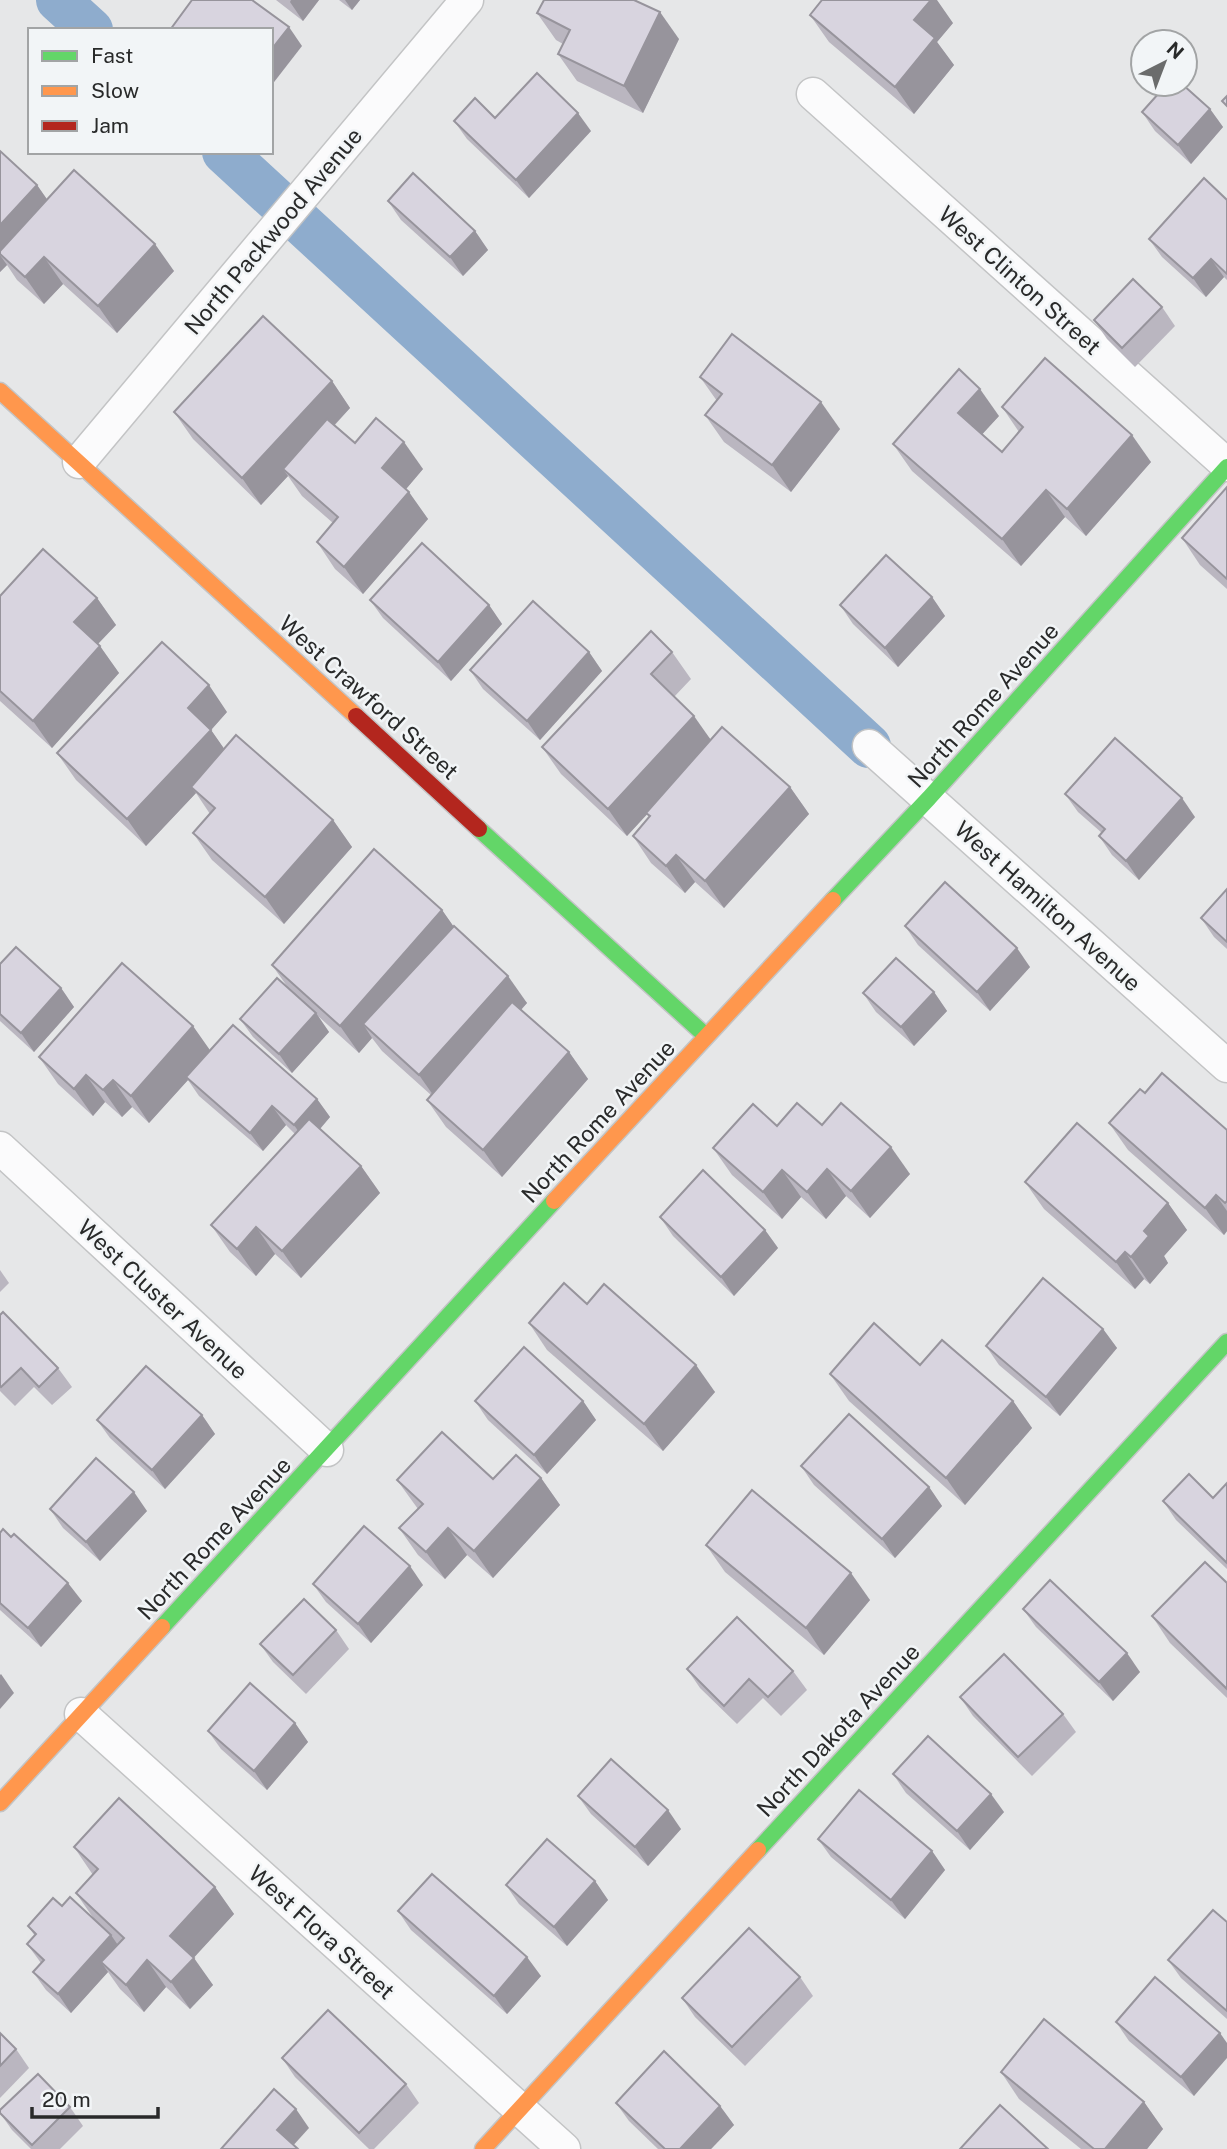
<svg xmlns="http://www.w3.org/2000/svg" width="1227" height="2149" font-family="'Public Sans',sans-serif">
<rect width="100%" height="100%" fill="#e6e7e8"/>
<g fill="none" stroke-linecap="round" stroke-linejoin="round">
<g stroke="#8eaccd" stroke-width="44">
<polyline points="58,0 91,30"/>
<polyline points="224,152 869,746"/>
</g>
<defs>
<g id="street">
<polyline points="813,94 1227,465"/>
<polyline points="79,462 467,0"/>
<polyline points="869,746 1227,1066"/>
<polyline points="0,1148 327,1450"/>
<polyline points="81,1714 564,2149"/>
</g>
<g id="fast">
<polyline points="479,829 706,1036"/>
<polyline points="833,900 929,798 1227,467"/>
<polyline points="162,1627 554,1201"/>
<polyline points="758,1850 1227,1342"/>
</g>
<g id="slow">
<polyline points="0,391 356,716"/>
<polyline points="554,1201 833,900"/>
<polyline points="0,1803 162,1627"/>
<polyline points="483,2149 758,1850"/>
</g>
<polyline id="jam" points="356,716 479,829"/>
</defs>
<use href="#street" stroke="#c3c4c5" stroke-width="35"/>
<use href="#fast" stroke="#c3c4c5" stroke-width="19"/>
<use href="#slow" stroke="#c3c4c5" stroke-width="19"/>
<use href="#jam" stroke="#c3c4c5" stroke-width="19"/>
<use href="#street" stroke="#fbfbfc" stroke-width="32"/>
<use href="#fast" stroke="#63d668" stroke-width="16"/>
<use href="#slow" stroke="#ff974d" stroke-width="16"/>
<use href="#jam" stroke="#b3261e" stroke-width="16"/>
</g>
<g fill="#bab6c0">
<polygon points="276,0 319,0 303,21"/>
<polygon points="339,0 360,0 352,10"/>
<polygon points="537,13 679,39 643,113 577,81 558,54 563,44 556,40"/>
<polygon points="810,15 953,23 937,42 954,65 914,114 829,42"/>
<polygon points="1210,109 1223,127 1191,164 1155,131 1142,112"/>
<polygon points="495,118 591,131 529,198 467,139 454,121"/>
<polygon points="0,151 37,185 47,200 174,271 117,333 63,284 44,304 17,280 7,265 0,272"/>
<polygon points="1227,200 1227,280 1224,277 1206,297 1162,257 1149,239"/>
<polygon points="388,201 475,231 488,250 463,276 401,220"/>
<polygon points="1162,307 1175,326 1135,367 1107,339 1094,320"/>
<polygon points="700,377 840,429 791,492 724,442 705,415 717,401"/>
<polygon points="332,381 350,408 334,426 355,443 423,469 406,489 428,519 363,594 335,569 317,542 333,523 302,496 288,476 261,505 193,439 174,412"/>
<polygon points="1002,407 1151,462 1086,536 1065,517 1021,566 912,471 893,444 999,416 982,434 1002,452 1019,432"/>
<polygon points="1227,487 1227,589 1200,565 1182,538"/>
<polygon points="0,596 97,598 116,625 98,644 119,673 52,748 0,701"/>
<polygon points="932,597 945,616 898,667 853,624 840,605"/>
<polygon points="370,600 489,605 502,624 451,681 383,618"/>
<polygon points="589,652 602,671 540,740 483,689 470,670"/>
<polygon points="672,652 691,679 674,697 711,740 790,787 809,814 724,908 695,882 685,893 651,863 633,836 649,817 647,814 627,836 561,774 542,747"/>
<polygon points="227,712 211,730 224,749 333,820 352,847 284,924 212,860 193,833 210,814 196,793 146,846 76,780 57,753"/>
<polygon points="1065,794 1195,817 1139,880 1112,855 1099,836 1102,833 1078,812"/>
<polygon points="1227,889 1227,949 1214,937 1201,918"/>
<polygon points="442,910 453,926 527,1003 521,1010 569,1052 588,1079 502,1177 446,1127 427,1100 431,1095 382,1051 372,1038 359,1053 318,1016 329,1032 292,1073 253,1037 240,1019 289,989 272,965"/>
<polygon points="905,926 1030,967 990,1011 918,945"/>
<polygon points="0,964 61,988 74,1007 34,1052 0,1021"/>
<polygon points="934,992 947,1011 914,1046 876,1012 863,993"/>
<polygon points="210,1050 317,1099 330,1117 320,1129 361,1166 380,1193 301,1278 275,1254 256,1276 230,1252 211,1225 295,1134 286,1125 263,1151 199,1096 188,1080 149,1123 132,1107 122,1117 105,1102 93,1116 58,1084 39,1057"/>
<polygon points="1145,1093 1227,1130 1227,1231 1224,1235 1128,1150 1109,1123"/>
<polygon points="822,1125 910,1174 870,1218 846,1196 826,1219 801,1197 782,1219 732,1175 713,1148 777,1126"/>
<polygon points="1025,1182 1168,1203 1187,1230 1164,1256 1168,1263 1150,1284 1144,1279 1135,1289 1044,1209"/>
<polygon points="660,1217 765,1230 778,1248 734,1296 673,1236"/>
<polygon points="0,1270 9,1283 0,1292"/>
<polygon points="587,1304 715,1392 663,1451 547,1350 529,1323"/>
<polygon points="0,1315 58,1368 72,1387 52,1405 34,1387 15,1406 0,1391"/>
<polygon points="1103,1329 1117,1348 1060,1416 999,1365 986,1346"/>
<polygon points="830,1374 1013,1401 1032,1428 965,1505 849,1401"/>
<polygon points="475,1401 583,1401 596,1420 547,1474 488,1420"/>
<polygon points="202,1415 215,1434 165,1489 110,1438 97,1420"/>
<polygon points="801,1466 929,1487 942,1506 895,1558 814,1485"/>
<polygon points="541,1478 560,1505 493,1578 467,1555 445,1579 418,1555 399,1528 418,1509 397,1480"/>
<polygon points="1227,1483 1227,1569 1176,1520 1163,1501 1213,1498"/>
<polygon points="50,1509 147,1511 100,1561 63,1528"/>
<polygon points="0,1533 82,1601 41,1647 0,1610"/>
<polygon points="706,1545 870,1600 824,1655 725,1572"/>
<polygon points="1227,1583 1227,1698 1170,1643 1152,1616"/>
<polygon points="313,1584 423,1585 371,1643 326,1602"/>
<polygon points="1023,1609 1140,1672 1113,1701 1036,1627"/>
<polygon points="336,1630 349,1649 306,1694 273,1662 260,1644"/>
<polygon points="687,1669 793,1671 807,1690 781,1716 763,1698 737,1724 700,1688"/>
<polygon points="960,1697 1063,1714 1076,1732 1032,1776 973,1716"/>
<polygon points="295,1723 308,1742 267,1790 221,1749 208,1731"/>
<polygon points="893,1774 1004,1812 970,1850 906,1793"/>
<polygon points="578,1796 681,1829 648,1866 591,1814"/>
<polygon points="818,1839 932,1851 945,1870 905,1919 831,1857"/>
<polygon points="74,1847 215,1887 234,1914 193,1958 213,1985 190,2009 166,1987 144,2012 120,1989 108,1972 71,2013 46,1990 33,1972 41,1963 27,1944 35,1936 28,1926 62,1906 94,1919 76,1893 93,1875"/>
<polygon points="595,1881 608,1900 567,1946 519,1904 506,1885"/>
<polygon points="398,1911 541,1976 507,2014 411,1930"/>
<polygon points="1227,1922 1227,2019 1181,1978 1168,1960"/>
<polygon points="800,1977 813,1996 745,2066 695,2017 682,1998"/>
<polygon points="1116,2022 1220,2033 1194,2096 1129,2041"/>
<polygon points="0,2033 16,2049 29,2068 0,2098"/>
<polygon points="282,2058 406,2084 419,2103 374,2149 369,2149 295,2077"/>
<polygon points="1001,2072 1144,2102 1163,2129 1147,2149 1081,2149 1019,2099"/>
<polygon points="616,2103 720,2106 734,2125 711,2149 658,2149 629,2121"/>
<polygon points="70,2107 83,2126 60,2149 31,2149 12,2130 0,2113"/>
</g>
<g fill="#97949c">
<polygon points="291,0 319,0 303,21 290,2"/>
<polygon points="345,0 360,0 352,10"/>
<polygon points="931,0 937,0 953,23 937,42 954,65 914,114 895,87 914,20"/>
<polygon points="660,12 679,39 643,113 624,86"/>
<polygon points="289,27 302,46 271,86 271,50"/>
<polygon points="1210,109 1223,127 1191,164 1178,145"/>
<polygon points="578,113 591,131 529,198 516,180"/>
<polygon points="37,185 56,212 0,254 0,225"/>
<polygon points="475,231 488,250 463,276 450,257"/>
<polygon points="155,244 174,271 117,333 98,306"/>
<polygon points="0,255 7,265 0,272"/>
<polygon points="44,257 63,284 44,304 25,277"/>
<polygon points="1211,259 1224,277 1206,297 1193,278"/>
<polygon points="332,381 350,408 289,474 283,469 288,476 261,505 242,478"/>
<polygon points="980,389 999,416 977,440 958,413"/>
<polygon points="821,402 840,429 791,492 772,465"/>
<polygon points="1132,435 1151,462 1086,536 1067,509"/>
<polygon points="404,442 423,469 401,495 382,468"/>
<polygon points="1046,490 1065,517 1021,566 1002,539"/>
<polygon points="409,492 428,519 363,594 344,567"/>
<polygon points="932,597 945,616 898,667 885,648"/>
<polygon points="97,598 116,625 93,649 74,622"/>
<polygon points="489,605 502,624 451,681 438,662"/>
<polygon points="100,646 119,673 52,748 33,721"/>
<polygon points="589,652 602,671 540,740 527,721"/>
<polygon points="209,685 227,712 211,730 230,757 191,787 196,793 146,846 127,819 188,708"/>
<polygon points="694,716 713,743 627,836 608,809"/>
<polygon points="790,787 809,814 724,908 705,881"/>
<polygon points="1182,798 1195,817 1139,880 1126,861"/>
<polygon points="333,820 352,847 284,924 265,897"/>
<polygon points="676,855 695,882 685,893 666,866"/>
<polygon points="442,910 461,937 363,1024 372,1038 359,1053 340,1026"/>
<polygon points="1017,948 1030,967 990,1011 977,992"/>
<polygon points="508,976 527,1003 438,1102 419,1075"/>
<polygon points="61,988 74,1007 34,1052 21,1033"/>
<polygon points="934,992 947,1011 914,1046 901,1027"/>
<polygon points="316,1013 329,1032 292,1073 279,1054"/>
<polygon points="193,1026 212,1053 186,1077 188,1080 149,1123 131,1096"/>
<polygon points="569,1052 588,1079 502,1177 483,1150"/>
<polygon points="86,1075 105,1102 93,1116 74,1089"/>
<polygon points="113,1080 132,1107 122,1117 103,1090"/>
<polygon points="317,1099 330,1117 307,1144 294,1125"/>
<polygon points="272,1106 286,1125 263,1151 250,1133"/>
<polygon points="891,1147 910,1174 870,1218 851,1191"/>
<polygon points="361,1166 380,1193 301,1278 282,1251"/>
<polygon points="827,1169 846,1196 826,1219 807,1192"/>
<polygon points="782,1170 801,1197 782,1219 763,1192"/>
<polygon points="1216,1195 1227,1211 1227,1231 1224,1235 1205,1208"/>
<polygon points="1168,1203 1187,1230 1164,1256 1168,1263 1150,1284 1131,1257 1144,1231"/>
<polygon points="256,1227 275,1254 256,1276 237,1249"/>
<polygon points="765,1230 778,1248 734,1296 721,1277"/>
<polygon points="1125,1252 1144,1279 1135,1289 1116,1262"/>
<polygon points="1103,1329 1117,1348 1060,1416 1046,1397"/>
<polygon points="696,1365 715,1392 663,1451 644,1424"/>
<polygon points="583,1401 596,1420 547,1474 534,1455"/>
<polygon points="1013,1401 1032,1428 965,1505 946,1478"/>
<polygon points="202,1415 215,1434 165,1489 152,1470"/>
<polygon points="541,1478 560,1505 493,1578 474,1551"/>
<polygon points="929,1487 942,1506 895,1558 882,1539"/>
<polygon points="134,1492 147,1511 100,1561 86,1542"/>
<polygon points="448,1528 467,1555 445,1579 426,1552"/>
<polygon points="410,1566 423,1585 371,1643 358,1624"/>
<polygon points="851,1573 870,1600 824,1655 806,1628"/>
<polygon points="68,1583 82,1601 41,1647 28,1628"/>
<polygon points="1127,1653 1140,1672 1113,1701 1099,1682"/>
<polygon points="1,1674 14,1693 0,1709 0,1675"/>
<polygon points="295,1723 308,1742 267,1790 254,1771"/>
<polygon points="991,1794 1004,1812 970,1850 957,1831"/>
<polygon points="668,1810 681,1829 648,1866 635,1847"/>
<polygon points="932,1851 945,1870 905,1919 891,1900"/>
<polygon points="595,1881 608,1900 567,1946 554,1927"/>
<polygon points="215,1887 234,1914 189,1963 170,1936"/>
<polygon points="111,1935 124,1954 101,1962 108,1972 71,2013 58,1994"/>
<polygon points="527,1957 541,1976 507,2014 494,1996"/>
<polygon points="194,1958 213,1985 190,2009 171,1982"/>
<polygon points="147,1960 166,1987 144,2012 126,1985"/>
<polygon points="1220,2033 1227,2043 1227,2058 1194,2096 1181,2077"/>
<polygon points="1144,2102 1163,2129 1147,2149 1105,2149"/>
<polygon points="720,2106 734,2125 711,2149 680,2149"/>
<polygon points="296,2109 309,2128 290,2149 277,2130"/>
</g>
<g fill="#d8d4df" stroke="#97949c" stroke-width="2">
<polygon points="192,0 252,0 289,27 271,50 271,30 170,30"/>
<polygon points="544,0 634,0 660,12 624,86 558,54 570,30 537,13"/>
<polygon points="822,0 931,0 914,20 935,38 895,87 810,15"/>
<polygon points="537,73 578,113 516,180 454,121 475,98 495,118"/>
<polygon points="1167,84 1182,84 1210,109 1178,145 1142,112"/>
<polygon points="1227,96 1227,106 1222,101"/>
<polygon points="0,151 37,185 0,225"/>
<polygon points="74,170 155,244 98,306 44,257 25,277 0,254 0,251"/>
<polygon points="413,173 475,231 450,257 388,201"/>
<polygon points="1204,178 1227,200 1227,274 1211,259 1193,278 1149,239"/>
<polygon points="1133,279 1162,307 1122,348 1094,320"/>
<polygon points="263,316 332,381 242,478 174,412"/>
<polygon points="732,334 821,402 772,465 705,415 722,394 700,377"/>
<polygon points="1045,358 1132,435 1067,509 1046,490 1002,539 893,444 959,369 980,389 958,413 1002,452 1023,427 1002,407"/>
<polygon points="376,418 404,442 382,468 409,492 344,567 317,542 338,517 283,469 327,419 355,443"/>
<polygon points="1227,487 1227,579 1182,538"/>
<polygon points="422,543 489,605 438,662 370,600"/>
<polygon points="43,549 97,598 74,622 100,646 33,721 0,691 0,596"/>
<polygon points="886,555 932,597 885,648 840,605"/>
<polygon points="533,601 589,652 527,721 470,670"/>
<polygon points="651,631 672,652 651,674 694,716 608,809 542,747"/>
<polygon points="162,642 209,685 188,708 211,730 127,819 57,753"/>
<polygon points="722,727 790,787 705,881 676,855 666,866 633,836 650,816 646,813"/>
<polygon points="236,735 333,820 265,897 193,833 215,808 191,787"/>
<polygon points="1115,738 1182,798 1126,861 1099,836 1105,829 1065,794"/>
<polygon points="374,849 442,910 340,1026 272,965"/>
<polygon points="945,882 1017,948 977,992 905,926"/>
<polygon points="1227,889 1227,942 1201,918"/>
<polygon points="454,926 508,976 419,1075 363,1024"/>
<polygon points="16,947 61,988 21,1033 0,1014 0,964"/>
<polygon points="896,958 934,992 901,1027 863,993"/>
<polygon points="122,963 193,1026 131,1096 113,1080 103,1090 86,1075 74,1089 39,1057"/>
<polygon points="277,978 316,1013 279,1054 240,1019"/>
<polygon points="512,1002 569,1052 483,1150 427,1100"/>
<polygon points="233,1025 317,1099 294,1125 272,1106 250,1133 186,1077"/>
<polygon points="1162,1073 1227,1130 1227,1201 1225,1203 1216,1195 1205,1208 1109,1123 1140,1089 1145,1093"/>
<polygon points="797,1103 822,1125 841,1103 891,1147 851,1191 827,1169 807,1192 782,1170 763,1192 713,1148 753,1104 777,1126"/>
<polygon points="309,1119 361,1166 282,1251 256,1227 237,1249 211,1225"/>
<polygon points="1077,1123 1168,1203 1144,1231 1149,1236 1131,1257 1125,1252 1116,1262 1025,1182"/>
<polygon points="703,1170 765,1230 721,1277 660,1217"/>
<polygon points="1043,1278 1103,1329 1046,1397 986,1346"/>
<polygon points="564,1283 587,1304 604,1284 696,1365 644,1424 529,1323"/>
<polygon points="3,1312 58,1368 39,1387 21,1368 1,1387 0,1386 0,1315"/>
<polygon points="874,1323 920,1365 942,1340 1013,1401 946,1478 830,1374"/>
<polygon points="524,1347 583,1401 534,1455 475,1401"/>
<polygon points="146,1366 202,1415 152,1470 97,1420"/>
<polygon points="849,1414 929,1487 882,1539 801,1466"/>
<polygon points="442,1432 493,1479 516,1455 541,1478 474,1551 448,1528 426,1552 399,1528 423,1504 397,1480"/>
<polygon points="96,1458 134,1492 86,1542 50,1509"/>
<polygon points="1189,1474 1213,1498 1227,1483 1227,1563 1163,1501"/>
<polygon points="752,1490 851,1573 806,1628 706,1545"/>
<polygon points="364,1526 410,1566 358,1624 313,1584"/>
<polygon points="3,1529 11,1537 14,1534 68,1583 28,1628 0,1603 0,1533"/>
<polygon points="1205,1562 1227,1583 1227,1689 1152,1616"/>
<polygon points="1050,1580 1127,1653 1099,1682 1023,1609"/>
<polygon points="304,1599 336,1630 293,1675 260,1644"/>
<polygon points="737,1617 793,1671 768,1697 749,1679 724,1706 687,1669"/>
<polygon points="1004,1654 1063,1714 1018,1757 960,1697"/>
<polygon points="250,1683 295,1723 254,1771 208,1731"/>
<polygon points="928,1736 991,1794 957,1831 893,1774"/>
<polygon points="611,1759 668,1810 635,1847 578,1796"/>
<polygon points="859,1790 932,1851 891,1900 818,1839"/>
<polygon points="119,1798 215,1887 170,1936 194,1958 171,1982 147,1960 126,1985 101,1962 124,1938 76,1893 98,1869 74,1847"/>
<polygon points="547,1839 595,1881 554,1927 506,1885"/>
<polygon points="432,1874 527,1957 494,1996 398,1911"/>
<polygon points="70,1897 111,1935 58,1994 33,1972 44,1960 27,1944 36,1934 28,1926 53,1898 62,1906"/>
<polygon points="1213,1910 1227,1922 1227,2011 1168,1960"/>
<polygon points="749,1928 800,1977 732,2047 682,1998"/>
<polygon points="1155,1977 1220,2033 1181,2077 1116,2022"/>
<polygon points="328,2010 406,2084 359,2133 282,2058"/>
<polygon points="1044,2019 1144,2102 1105,2149 1094,2149 1001,2072"/>
<polygon points="0,2033 16,2049 0,2066"/>
<polygon points="664,2051 720,2106 680,2149 665,2149 616,2103"/>
<polygon points="38,2074 70,2107 32,2145 0,2113 0,2110"/>
<polygon points="274,2089 296,2109 277,2130 298,2149 221,2149"/>
<polygon points="1000,2105 1048,2149 960,2149"/>
</g>
<g text-anchor="middle" dominant-baseline="central" stroke-width="5" stroke-linejoin="round" paint-order="stroke">
<g font-size="23" fill="#292a2a" stroke="#f2f5f7">
<text transform="translate(273 231) rotate(-50)">North Packwood Avenue</text>
<text transform="translate(1020 280) rotate(42)">West Clinton Street</text>
<text transform="translate(369 697) rotate(42)">West Crawford Street</text>
<text transform="translate(983 705) rotate(-48)">North Rome Avenue</text>
<text transform="translate(1048 906) rotate(42)">West Hamilton Avenue</text>
<text transform="translate(598 1121) rotate(-47)">North Rome Avenue</text>
<text transform="translate(163 1299) rotate(43)">West Cluster Avenue</text>
<text transform="translate(214 1538) rotate(-47)">North Rome Avenue</text>
<text transform="translate(838 1730) rotate(-47)">North Dakota Avenue</text>
<text transform="translate(322 1932) rotate(42)">West Flora Street</text>
</g>
</g>
<rect x="28" y="28" width="245" height="126" fill="#f2f5f7" stroke="#a2a4a5" stroke-width="2"/>
<rect x="42" y="51" width="35" height="10" fill="#63d668" stroke="#a2a4a5" stroke-width="2"/>
<text x="91" y="63" font-size="21" fill="#292a2a">Fast</text>
<rect x="42" y="86" width="35" height="10" fill="#ff974d" stroke="#a2a4a5" stroke-width="2"/>
<text x="91" y="98" font-size="21" fill="#292a2a">Slow</text>
<rect x="42" y="121" width="35" height="10" fill="#b3261e" stroke="#a2a4a5" stroke-width="2"/>
<text x="91" y="133" font-size="21" fill="#292a2a">Jam</text>
<g transform="translate(1164 63) rotate(42)"><circle r="33" fill="#f2f5f7" stroke="#a2a4a5" stroke-width="2"/>
<path d="M0-5L12 26L0 18L-12 26Z" fill="#6b6c6c"/>
<text y="-10" font-size="19" font-weight="bold" text-anchor="middle" fill="#292a2a">N</text>
</g>
<path d="M32 2107v10h126v-10" fill="none" stroke="#292a2a" stroke-width="3.5"/>
<text x="42" y="2107" font-size="21" fill="#292a2a" stroke="#f2f5f7" stroke-width="5" paint-order="stroke">20 m</text>
</svg>
